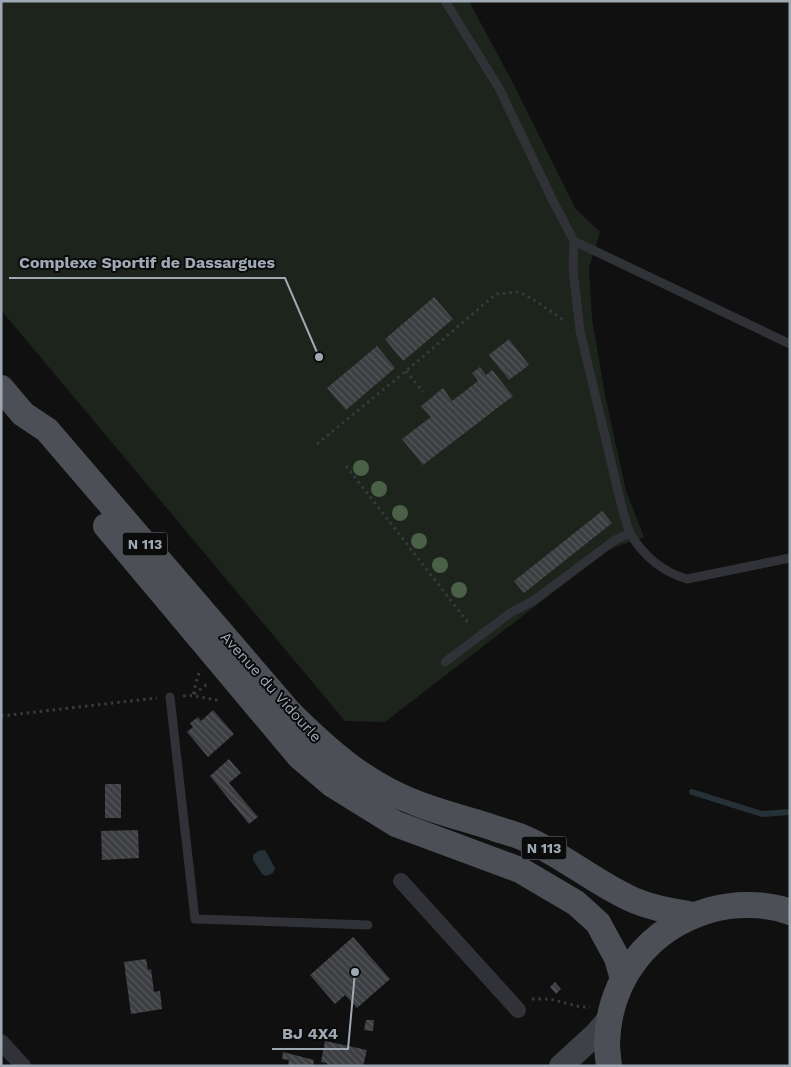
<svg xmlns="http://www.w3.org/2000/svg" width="791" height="1067" font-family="'Work Sans',sans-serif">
<defs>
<pattern id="building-back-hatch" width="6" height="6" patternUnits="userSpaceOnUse" patternTransform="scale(1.25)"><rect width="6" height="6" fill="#3c3e41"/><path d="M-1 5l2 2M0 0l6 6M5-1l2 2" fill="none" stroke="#55575a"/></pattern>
</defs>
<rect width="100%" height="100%" fill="#101011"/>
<polygon fill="#1c241c" points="1,1 469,1 514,85 575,208 600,232 589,268 592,318 605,395 626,491 644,537 608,550 385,722 345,721 1,310"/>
<polygon fill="#253136" points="265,850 275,868 273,873 266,876 262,874 253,860 253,855 258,851"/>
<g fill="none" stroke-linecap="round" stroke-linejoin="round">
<polyline stroke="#253136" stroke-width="6" points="692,792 762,814 790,812"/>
</g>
<g fill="url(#building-back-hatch)">
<polygon points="434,297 453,319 403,361 385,339"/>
<polygon points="509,339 529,365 509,380 489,355"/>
<polygon points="377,346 395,368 346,410 327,388"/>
<polygon points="480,367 486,375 492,370 513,396 423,465 402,439 431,417 421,406 443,388 452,401 478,381 472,373"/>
<polygon points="602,511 612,523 524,593 514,581"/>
<polygon points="213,710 234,734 208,757 187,732 193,727 190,723 198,717 201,721"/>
<polygon points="229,759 241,773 229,783 258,817 249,824 210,776"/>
<rect x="105" y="784" width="16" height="34"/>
<polygon points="138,830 139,858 102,860 101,831"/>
<polygon points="353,937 390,979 357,1008 345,995 335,1004 310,975"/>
<polygon points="146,959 148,970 151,969 154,992 160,991 162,1009 131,1014 124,962"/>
<polygon points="555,982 561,989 556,994 550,987"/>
<polygon points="366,1020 374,1020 373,1031 364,1030"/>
<polygon points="325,1041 367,1050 363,1066 327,1066 327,1063 321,1062"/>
<polygon points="283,1052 314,1060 313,1066 288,1066 289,1060 282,1059"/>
</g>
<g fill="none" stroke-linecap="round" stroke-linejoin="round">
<g stroke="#363a3e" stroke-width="3" stroke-dasharray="2.5 4" stroke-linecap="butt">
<polyline points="406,371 423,392"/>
<polyline points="317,444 406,371 496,294 519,292 534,300 565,321"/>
<polyline points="346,466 470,625"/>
<polyline points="193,694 199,673"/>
<polyline points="194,694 206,685 209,684"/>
<path d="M183,696C197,694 207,700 221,700"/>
<polyline points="1,716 157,698"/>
<polyline points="532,999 550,999 581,1007 590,1007"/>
</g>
<g stroke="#303237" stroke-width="9">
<polyline points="445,1 499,88 552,199 574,241 790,344"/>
<path d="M574,241L573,269L580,331L623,512C626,519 627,528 631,535C644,556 663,572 687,579L790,558"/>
<polyline points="445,662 510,613 533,601 615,540 630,533"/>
<polyline points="170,697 195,919 368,925"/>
</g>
<g stroke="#303237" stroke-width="16">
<polyline points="401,881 518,1010"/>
<polyline points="1,1042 23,1066"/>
</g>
<polyline stroke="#3e4247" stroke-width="24" points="561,1066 596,1034 609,1019"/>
<g stroke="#4c5056" stroke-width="26">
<path d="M1,388L23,414L47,430L289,712C329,752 368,786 421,805C445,814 470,820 494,828C502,831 511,833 519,836C559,852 592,881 631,899C651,908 672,911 693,915"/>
<polyline points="106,526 299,756 333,785 396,824 520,870 576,903 598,923 617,958 623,979"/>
<path d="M609,1066C608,1058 607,1050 607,1043C609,978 649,928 710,910C735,903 766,903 790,912"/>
</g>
</g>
<g fill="#4a6047">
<circle cx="361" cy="468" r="8"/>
<circle cx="379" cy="489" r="8"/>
<circle cx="400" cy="513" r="8"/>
<circle cx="419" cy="541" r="8"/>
<circle cx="440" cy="565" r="8"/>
<circle cx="459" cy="590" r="8"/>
</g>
<g text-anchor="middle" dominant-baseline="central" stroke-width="4" stroke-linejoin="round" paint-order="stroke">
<g fill="#0b0b0c" stroke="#737a81" stroke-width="1">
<rect x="122.5" y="532.5" width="45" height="23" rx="4"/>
<rect x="521.5" y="836.5" width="45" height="23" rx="4"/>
</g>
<g font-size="14" font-weight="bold" fill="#9fa9b3">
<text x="145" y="544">N 113</text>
<text x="544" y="848">N 113</text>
</g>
<g font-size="15" fill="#9fa9b3" stroke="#0b0b0c">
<text transform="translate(271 687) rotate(48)">Avenue du Vidourle</text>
</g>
</g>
<path fill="none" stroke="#9fa9b3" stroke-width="2" d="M319 357L285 278H9M355 972L348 1049H272"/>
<g fill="#9fa9b3" stroke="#0b0b0c" stroke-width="2">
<circle cx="319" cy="357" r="5"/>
<circle cx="355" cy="972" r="5"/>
</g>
<g font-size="16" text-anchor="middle" font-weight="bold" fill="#9fa9b3" stroke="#0b0b0c" stroke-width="4" stroke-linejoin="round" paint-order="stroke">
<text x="147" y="268">Complexe Sportif de Dassargues</text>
<text x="310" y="1039">BJ 4X4</text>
</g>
<rect width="791" height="1067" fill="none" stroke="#9fa9b3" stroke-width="5"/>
</svg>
